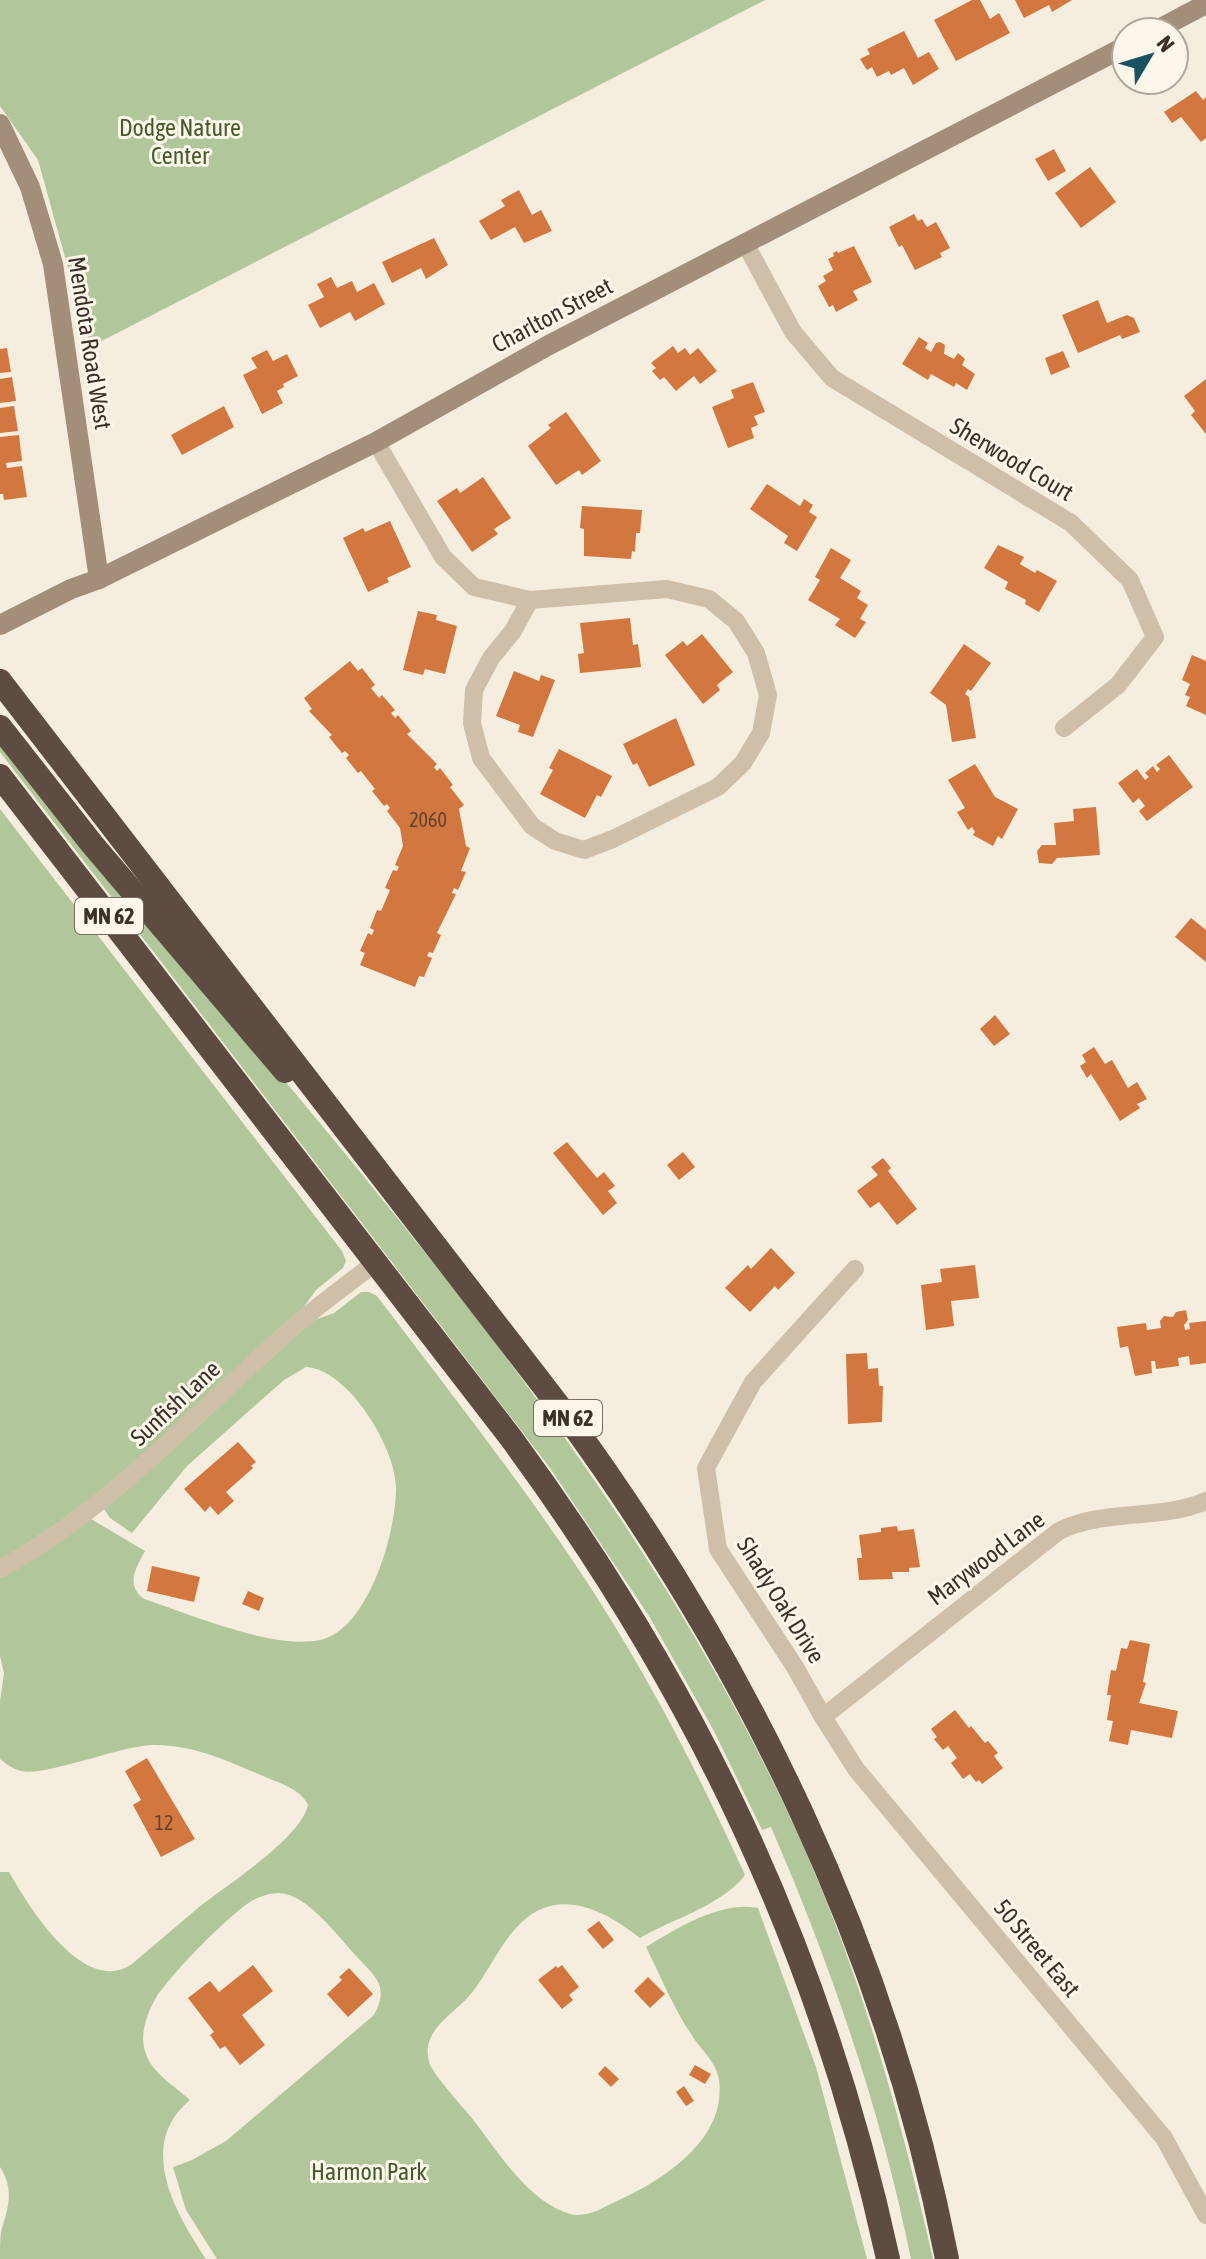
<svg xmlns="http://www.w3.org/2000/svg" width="1206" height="2259" font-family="'Asap Condensed',sans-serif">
<rect width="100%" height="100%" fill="#f5edde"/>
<g fill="#b2c69c">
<polygon points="0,0 765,0 90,347 38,160 0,106"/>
<path d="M0,735C270,1079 587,1397 779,1794C851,1941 897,2100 933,2259H911C881,2110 831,1966 771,1827L762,1830L714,1731L649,1616L550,1468L0,752Z"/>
<polygon points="0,809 342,1251 346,1261 343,1268 316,1290 300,1312 95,1498 0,1561"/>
<path d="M361,1292H369L377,1296C452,1395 529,1492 596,1596C653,1685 701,1779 745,1875C723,1905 672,1919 640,1938C616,1919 582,1898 550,1906C510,1916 494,1966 470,1995C458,2009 441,2019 432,2035C426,2046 427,2054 430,2065C441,2084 457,2100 471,2117C497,2150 524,2196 564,2212C583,2220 598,2210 615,2202C662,2181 727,2140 719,2080C716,2061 700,2049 691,2034C673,2007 660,1975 646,1947C678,1928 720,1901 758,1908L816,2067L867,2259H217L186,2210L173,2167L192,2160L226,2141L374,2015C389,1987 377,1978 358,1958C339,1938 308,1894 279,1893C269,1893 258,1897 250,1902C227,1917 170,1975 156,1998C149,2009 143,2026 143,2039C144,2069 170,2082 190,2100C136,2145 175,2212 206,2259H0C0,2250 0,2240 1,2232C8,2207 15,2191 0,2167V1872H9C29,1907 84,1997 132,1964C154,1945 177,1926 199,1907C227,1885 301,1838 308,1805C301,1789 279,1783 263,1776C228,1761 192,1744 152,1745C121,1746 43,1777 21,1771C13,1769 6,1764 0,1759V1701L4,1673L0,1656V1577L91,1519L145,1551C136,1568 125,1585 144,1599C190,1614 273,1650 320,1640C369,1630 397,1530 396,1486C395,1447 348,1369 306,1367L284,1380L187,1466L132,1533L110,1518L104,1509L312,1321L334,1313Z"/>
</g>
<g fill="#d2773f">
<polygon points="972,0 980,0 990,19 999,13 1010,33 956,61 934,20"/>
<polygon points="1015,0 1072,0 1052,12 1049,5 1024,18"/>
<polygon points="904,31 918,58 929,52 939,69 913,85 904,68 891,75 889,71 877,77 872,67 867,70 860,59 870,54 867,49"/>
<polygon points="1196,91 1203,100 1206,97 1206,138 1201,142 1181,117 1172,123 1164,112"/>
<polygon points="1054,149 1066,171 1048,181 1035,159"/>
<polygon points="1090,167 1116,202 1081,228 1055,193"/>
<polygon points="519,190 532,215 541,210 552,231 524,243 515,227 491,240 479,221 505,206 501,200"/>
<polygon points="914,214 918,221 922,219 927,227 936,222 950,248 940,253 942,257 915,270 902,245 899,247 889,227"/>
<polygon points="434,238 448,265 426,279 421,268 392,283 382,262"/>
<polygon points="854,246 872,282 853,291 858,300 836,312 833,305 829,307 818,286 826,281 823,276 833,270 828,259 834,256 833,253 837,251 838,253"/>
<polygon points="331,277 337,288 352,281 357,292 374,283 385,304 355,321 350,312 320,328 308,305 324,297 317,284"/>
<polygon points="1098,300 1107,323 1127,315 1134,318 1140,332 1122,339 1120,335 1078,353 1062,315"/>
<polygon points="919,337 928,343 925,348 931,352 936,343 940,342 945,345 944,354 954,359 958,353 965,359 962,365 975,374 967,390 956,383 954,387 931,374 928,380 902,364"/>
<polygon points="673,346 678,353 685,348 690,355 698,348 717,371 700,384 694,376 676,391 664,377 660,380 652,371 656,368 651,363"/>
<polygon points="7,348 11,372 0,373 0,349"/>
<polygon points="267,350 273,361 287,354 298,376 283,384 284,387 277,391 283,403 262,414 243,375 257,368 251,358"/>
<polygon points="1063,351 1070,367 1051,375 1045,358"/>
<polygon points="12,377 16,401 0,403 0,379"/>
<polygon points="1206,379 1206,434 1191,415 1195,411 1184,396"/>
<polygon points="753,382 765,412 754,416 758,425 751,428 754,438 728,448 712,407 734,398 731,390"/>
<polygon points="14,406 18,431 0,433 0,408"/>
<polygon points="224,406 234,427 182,455 171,435"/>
<polygon points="566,412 601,461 582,475 579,470 556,485 528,446 551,428 548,425"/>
<polygon points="19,435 22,461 6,463 7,468 22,466 27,497 4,500 3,494 0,494 0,437"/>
<polygon points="483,477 511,518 494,529 498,534 472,552 437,501 457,488 460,493"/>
<polygon points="767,484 800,506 804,499 813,505 809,512 817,517 797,551 784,543 788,536 750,509"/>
<polygon points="582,506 642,510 640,533 636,533 635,552 632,551 631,559 584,556 584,529 580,528"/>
<polygon points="390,521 411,567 387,578 389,582 368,592 343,538 363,528 365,532"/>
<polygon points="998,545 1024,557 1020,564 1035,573 1037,570 1057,581 1039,612 1025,604 1026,600 1005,589 1008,582 984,568"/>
<polygon points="831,548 851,560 840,578 861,591 857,598 868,605 860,619 866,622 855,638 835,625 840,619 808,600 820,580 815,577"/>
<polygon points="418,611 437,615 436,620 457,626 445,674 425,669 423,675 403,670"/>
<polygon points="630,618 633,645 638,644 641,667 580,673 578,654 584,653 580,623"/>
<polygon points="702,634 733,672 717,685 720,690 703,704 665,655 683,641 687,646"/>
<polygon points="964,644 991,663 971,691 968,689 965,694 969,697 976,738 952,742 946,705 930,693"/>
<polygon points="1192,655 1206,661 1206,715 1186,706 1190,697 1185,695 1190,684 1182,680"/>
<polygon points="350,661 358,671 362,668 375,685 371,688 379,698 382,695 395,710 391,713 395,718 398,715 411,731 407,734 437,764 434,767 437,771 440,768 453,785 450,787 464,805 459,809 466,846 470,848 461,871 466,872 458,890 454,888 452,893 456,894 437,933 441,935 433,953 429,952 427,956 432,958 424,977 419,976 415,987 360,965 365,953 360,951 368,933 372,935 374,930 370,928 377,910 381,911 390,890 385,888 393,870 397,871 399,867 395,865 403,846 400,828 387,811 390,808 387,804 384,806 372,791 375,789 361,771 358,773 346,758 349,755 345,751 342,753 329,737 332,735 309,711 312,709 304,698"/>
<polygon points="514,671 539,681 541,675 555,680 533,737 518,732 520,725 496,716"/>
<polygon points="676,718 695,765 649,787 637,763 633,765 623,744"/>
<polygon points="559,749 612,776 601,797 597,795 585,818 540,794 553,770 549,768"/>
<polygon points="1169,755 1193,787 1147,821 1139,811 1145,806 1139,798 1133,803 1118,783 1137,769 1145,780 1149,777 1145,773 1153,766 1157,772 1160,769 1156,765"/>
<polygon points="975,764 995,797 1018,809 1002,839 998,836 993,846 973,835 975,832 972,827 968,830 957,812 965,808 948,780"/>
<polygon points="1096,807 1100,855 1057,858 1052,864 1039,863 1037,851 1042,845 1056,845 1054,823 1074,821 1073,809"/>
<polygon points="1191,918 1206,930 1206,962 1175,937"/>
<polygon points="995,1015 1010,1034 994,1046 980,1029"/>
<polygon points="1094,1047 1105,1064 1112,1060 1128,1088 1137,1082 1147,1099 1137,1104 1140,1108 1120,1121 1091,1074 1087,1078 1080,1066 1086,1062 1082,1055"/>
<polygon points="567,1142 597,1178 604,1172 615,1186 608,1191 617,1203 603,1215 553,1153"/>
<polygon points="683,1152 695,1167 679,1180 667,1165"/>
<polygon points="883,1158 891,1168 888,1171 917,1209 897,1225 879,1202 870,1208 857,1191 878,1175 871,1167"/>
<polygon points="771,1248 795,1273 778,1290 775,1286 750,1312 725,1288 748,1265 751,1269"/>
<polygon points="975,1265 979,1298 951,1301 954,1326 926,1330 921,1285 942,1282 940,1269"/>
<polygon points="1186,1310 1188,1320 1184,1325 1185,1330 1190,1329 1189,1323 1206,1321 1206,1363 1190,1365 1189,1356 1178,1358 1179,1366 1156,1369 1155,1361 1151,1361 1152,1373 1135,1376 1128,1346 1120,1348 1117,1327 1146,1323 1147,1330 1161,1328 1160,1321 1164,1316 1173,1317 1176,1312"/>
<polygon points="867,1353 868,1369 878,1368 879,1386 883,1386 882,1422 848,1424 846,1354"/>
<polygon points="238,1442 256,1462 251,1466 253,1468 226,1492 234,1501 218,1515 210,1506 205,1512 184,1489"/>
<polygon points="897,1526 898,1531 914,1529 920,1567 909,1568 909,1572 892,1572 893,1579 859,1580 857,1558 862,1558 859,1535 881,1532 881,1528"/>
<polygon points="152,1566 200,1577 194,1602 147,1591"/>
<polygon points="248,1591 264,1598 259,1611 242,1604"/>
<polygon points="1130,1640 1150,1644 1143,1682 1146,1683 1139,1703 1178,1711 1172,1738 1131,1730 1128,1745 1109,1741 1113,1721 1107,1720 1111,1695 1107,1695 1111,1670 1116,1671 1121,1648 1127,1649"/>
<polygon points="955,1710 969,1728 971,1726 985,1743 988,1741 998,1753 994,1756 1003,1768 982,1784 979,1780 976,1782 970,1774 963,1779 951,1763 957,1758 948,1746 943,1750 934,1739 937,1737 931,1729"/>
<polygon points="147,1758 195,1839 161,1857 133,1805 141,1800 125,1771"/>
<polygon points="599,1921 614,1940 603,1949 587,1930"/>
<polygon points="253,1965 273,1991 242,2015 265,2045 240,2065 225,2046 220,2049 210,2035 214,2032 188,1998 210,1981 219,1992"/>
<polygon points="562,1965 579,1987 569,1995 573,2000 562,2009 538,1980 556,1966 558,1968"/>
<polygon points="349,1968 373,1994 348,2017 327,1994 342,1980 339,1977"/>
<polygon points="648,1977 665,1994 650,2008 634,1991"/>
<polygon points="695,2065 711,2074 705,2084 689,2075"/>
<polygon points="605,2066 619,2079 611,2087 598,2074"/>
<polygon points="684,2086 694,2101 686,2106 676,2092"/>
</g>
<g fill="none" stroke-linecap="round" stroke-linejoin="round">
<g stroke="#cfbfa8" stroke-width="18">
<polyline points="745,243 793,332 832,378 1071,523 1130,580 1155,637 1118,685 1064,728"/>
<polyline points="376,442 443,557 474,587 530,600"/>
<polygon points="667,589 709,599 736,621 756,653 768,695 761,733 743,763 718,787 613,839 584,850 555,841 532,826 481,758 472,723 474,690 491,658 513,631 530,600"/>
<polyline points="855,1269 753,1382 706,1468 718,1549 795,1667 823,1717 856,1769 1164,2138 1206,2215"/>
<path d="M0,1569C108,1510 190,1419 281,1338C311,1310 344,1287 376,1262"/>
<path d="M823,1717L1059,1531C1106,1508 1159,1521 1206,1501"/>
</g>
<g stroke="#a38e79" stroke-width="20">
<polyline points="1153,32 1206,4"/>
<polyline points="0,124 30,187 53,264 99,579"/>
<polyline points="0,625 71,589 99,579 376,442 549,345 1126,46"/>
</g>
<g stroke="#5d4c3f" stroke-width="24">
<path d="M0,681L562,1410C748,1663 887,1949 947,2259"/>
<polyline points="0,727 92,844 285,1071"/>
<path d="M0,776L511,1438C697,1691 821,1951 888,2259"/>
</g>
</g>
<g text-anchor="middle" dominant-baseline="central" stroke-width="6" stroke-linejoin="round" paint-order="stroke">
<g font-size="20" fill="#61422e">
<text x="428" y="819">2060</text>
<text x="164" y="1822">12</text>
</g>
<g fill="#fcf6eb" stroke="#756c63" stroke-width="2">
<rect x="75" y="898" width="68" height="36" rx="6"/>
<rect x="534" y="1400" width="68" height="36" rx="6"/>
</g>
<g font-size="22" font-weight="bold" fill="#3b3129">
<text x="109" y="916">MN 62</text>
<text x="568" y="1418">MN 62</text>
</g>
<g font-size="24" fill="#435c2a" stroke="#fcf6eb">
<text x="180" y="127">Dodge Nature<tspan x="180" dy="28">Center</tspan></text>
<text x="369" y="2171">Harmon Park</text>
</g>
<g font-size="24" fill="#3b3129" stroke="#fcf6eb">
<text transform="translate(552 315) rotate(-28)">Charlton Street</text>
<text transform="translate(90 343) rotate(81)">Mendota Road West</text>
<text transform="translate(1012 459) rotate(31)">Sherwood Court</text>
<text transform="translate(175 1403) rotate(-43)">Sunfish Lane</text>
<text transform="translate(986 1558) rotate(-37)">Marywood Lane</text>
<text transform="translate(781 1600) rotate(58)">Shady Oak Drive</text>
<text transform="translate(1037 1948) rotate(50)">50 Street East</text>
</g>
</g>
<g transform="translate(1150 56) rotate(52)"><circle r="38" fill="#fcf6eb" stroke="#afa79d" stroke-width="2"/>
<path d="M0-6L14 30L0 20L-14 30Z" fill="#195362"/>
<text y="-12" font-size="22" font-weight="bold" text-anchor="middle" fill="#3b3129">N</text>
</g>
</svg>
